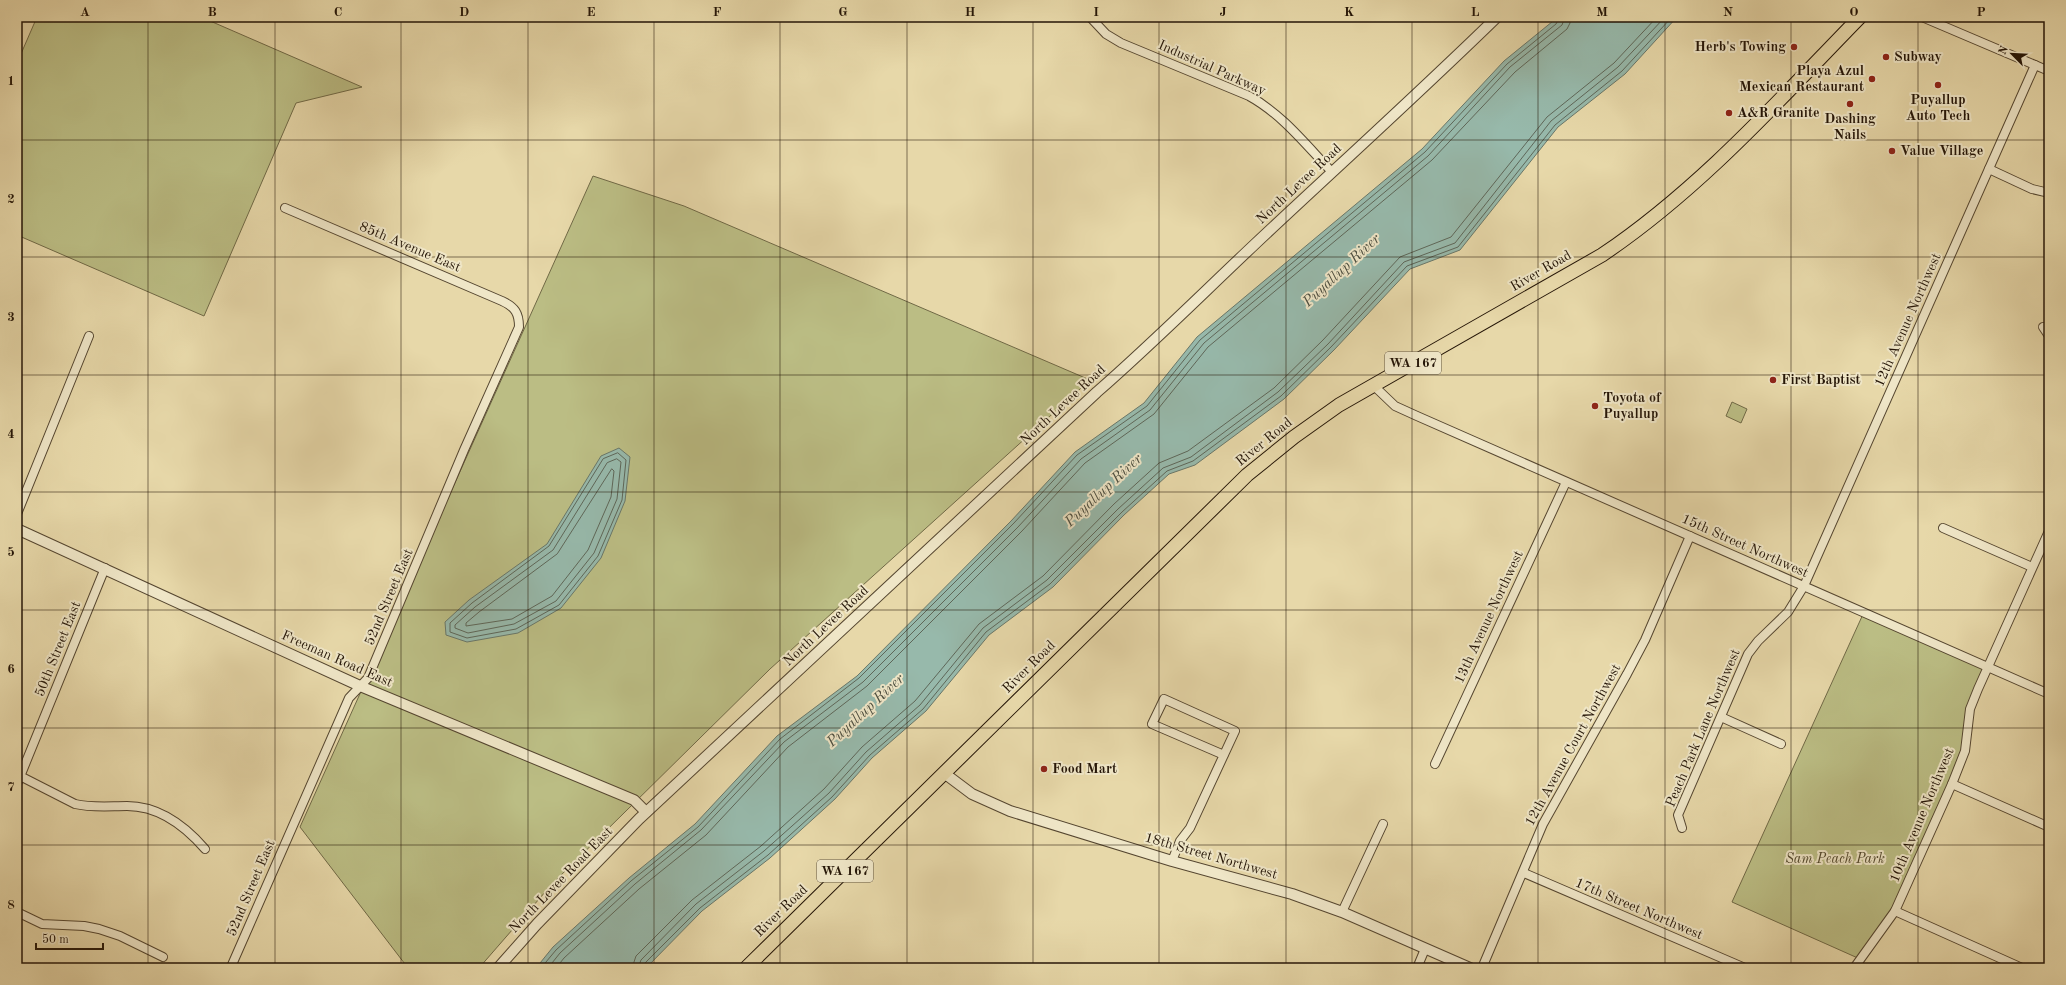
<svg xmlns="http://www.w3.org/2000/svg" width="2066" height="985" font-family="'Old Standard TT',serif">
<rect width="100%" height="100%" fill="#e7d8a9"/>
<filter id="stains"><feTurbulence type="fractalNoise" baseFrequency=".005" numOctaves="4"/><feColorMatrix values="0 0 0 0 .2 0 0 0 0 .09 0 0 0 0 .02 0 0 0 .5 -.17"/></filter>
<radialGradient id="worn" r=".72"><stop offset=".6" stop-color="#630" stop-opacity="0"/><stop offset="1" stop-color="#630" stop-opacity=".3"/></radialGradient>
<g fill="#bbbd84" stroke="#706946">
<polygon points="37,17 201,17 362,87 296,103 204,316 17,235 17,63"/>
<polygon points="593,176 684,206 1090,380 770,669 553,883 479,968 408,968 300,827"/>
<polygon points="1732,402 1747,409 1741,423 1726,416"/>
<polygon points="1864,612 1988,667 1978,689 1965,751 1895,911 1860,959 1732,902"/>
</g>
<g fill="#97b9ab" stroke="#697769">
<polygon points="1558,17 1677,17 1625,74 1558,127 1460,250 1410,269 1334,350 1284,399 1195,465 1169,474 1124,515 1053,587 989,635 926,711 872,758 835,799 770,858 702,911 646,968 536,968 553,947 629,878 695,824 777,736 857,676 1011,521 1075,452 1144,403 1197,337 1422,149 1504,61"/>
<polygon points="619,448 630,457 625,501 601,558 561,608 518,633 467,642 446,635 445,622 469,600 547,544 601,456"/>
</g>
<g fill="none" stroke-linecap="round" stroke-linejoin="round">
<g stroke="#5e6759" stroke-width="1">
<polygon points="618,453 626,460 622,500 598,556 559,605 516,629 467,638 450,632 450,623 472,603 549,546 603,459"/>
<polygon points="617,459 621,462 617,499 594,553 556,601 514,624 468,633 455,628 455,625 475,607 553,550 607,463"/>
<polygon points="612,469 614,471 611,497 588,550 552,596 512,619 466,626 466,623 479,612 557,554"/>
<polyline points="541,968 556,950 631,881 698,827 780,739 859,678 1014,523 1077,455 1147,406 1200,340 1425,152 1507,64 1556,24 1560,17"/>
<polyline points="548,968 560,953 635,884 701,830 784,742 863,682 1018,527 1081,459 1150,410 1204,343 1428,156 1510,67 1562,25 1565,17"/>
<polyline points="556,968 564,958 639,889 706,835 788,747 867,686 1022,531 1085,463 1154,414 1208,347 1432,160 1515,72 1567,29 1570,23 1571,17"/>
<polyline points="632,968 636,956 692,900 761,846 824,789 862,747 915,701 979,624 1043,576 1114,504 1159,463 1188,451 1274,388 1323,340 1400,257 1451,237 1547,117 1614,63 1657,17"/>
<polyline points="638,968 641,960 696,904 764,851 829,793 866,752 920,705 983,628 1047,580 1118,509 1163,468 1191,457 1278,392 1328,344 1404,262 1455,243 1551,121 1618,67 1665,17"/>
<polyline points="643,968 644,964 700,908 768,855 832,797 870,755 923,709 986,632 1050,584 1122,512 1167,471 1193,461 1281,396 1331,347 1407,266 1458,247 1555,125 1622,71 1672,17"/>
</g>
<defs>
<g id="minor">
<path d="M1090,17L1106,34L1121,43L1249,96C1282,114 1306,145 1332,172"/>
<polyline points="1922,17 2049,71"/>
<polyline points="1989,169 2032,189 2049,193"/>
<polyline points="2043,327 2049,336"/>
<polyline points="1373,385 1395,406 1417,416 2049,694"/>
<polyline points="17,514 89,336"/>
<polyline points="1943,528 2032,567"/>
<polyline points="1721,717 1781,744"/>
<polyline points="1435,764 1566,482"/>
<path d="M20,776L75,804C92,808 110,806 127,806C159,806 186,827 205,849"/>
<polyline points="17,784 105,568"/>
<polyline points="1952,784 2049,827"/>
<polyline points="1682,828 1678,815 1748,654 1758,641 1788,612 1804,586 2035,65"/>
<polyline points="1172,861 1180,841 1190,828 1235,731 1164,699 1152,724 1224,755"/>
<polyline points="1524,873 1745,968"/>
<polyline points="1895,911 2022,968"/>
<polyline points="17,912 42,924 84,926 99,929 120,936 163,957"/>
<polyline points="1342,912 1383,824"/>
<path d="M231,967L349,698L368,678L464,450L519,327C519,313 515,307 502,301L285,208"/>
<polyline points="1417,968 1425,949"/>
<polyline points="1482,968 1543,824 1627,674 1645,640 1690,536"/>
<polyline points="1854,968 1895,911 1952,784 1965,751 1970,709 1978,689 2049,531"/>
</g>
<g id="tertiary">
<polyline points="17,529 360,686 634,800 646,812"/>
<polyline points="944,773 972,794 1010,811 1172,861 1292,894 1342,912 1470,968"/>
<path d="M498,968L537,924L639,819L1097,392C1151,345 1202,294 1254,245C1335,169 1417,95 1497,17"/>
</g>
<path id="primary" d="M746,968L1247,475L1294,437L1339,405L1602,255C1700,189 1778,101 1860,17"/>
</defs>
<use href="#minor" stroke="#554630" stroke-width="10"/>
<use href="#tertiary" stroke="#554630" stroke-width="12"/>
<use href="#primary" stroke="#241507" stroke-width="15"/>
<use href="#minor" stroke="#efe6c7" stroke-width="8"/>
<use href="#tertiary" stroke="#efe6c7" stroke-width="10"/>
<use href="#primary" stroke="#e7d8a9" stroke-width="13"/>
</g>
<path fill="none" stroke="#241507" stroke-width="1" stroke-opacity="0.55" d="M148,17V968M275,17V968M401,17V968M528,17V968M654,17V968M780,17V968M907,17V968M1033,17V968M1159,17V968M1286,17V968M1412,17V968M1538,17V968M1665,17V968M1791,17V968M1918,17V968M17,140H2049M17,257H2049M17,375H2049M17,492H2049M17,610H2049M17,728H2049M17,845H2049"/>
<g fill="#8f2418" stroke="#efe6c7" stroke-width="1.5">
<circle cx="1794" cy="47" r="4"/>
<circle cx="1886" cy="57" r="4"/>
<circle cx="1872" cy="79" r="4"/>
<circle cx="1938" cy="85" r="4"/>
<circle cx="1850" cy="104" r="4"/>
<circle cx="1729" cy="113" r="4"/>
<circle cx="1892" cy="151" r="4"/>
<circle cx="1773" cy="380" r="4"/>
<circle cx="1595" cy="406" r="4"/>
<circle cx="1044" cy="769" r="4"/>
</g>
<g text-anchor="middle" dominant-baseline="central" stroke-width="4" stroke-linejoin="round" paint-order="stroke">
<g fill="#efe6c7" stroke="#615441" stroke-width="1">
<rect x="1385" y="352" width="56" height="22" rx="3"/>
<rect x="817" y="860" width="56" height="22" rx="3"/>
</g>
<g font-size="13" font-weight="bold" fill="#241507">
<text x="1413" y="363">WA 167</text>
<text x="845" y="871">WA 167</text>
</g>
<g font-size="14" font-weight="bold" fill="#241507" stroke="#efe6c7" text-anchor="start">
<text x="1786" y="47" text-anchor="end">Herb's Towing</text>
<text x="1894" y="57">Subway</text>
<text x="1864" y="71" text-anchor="end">Playa Azul<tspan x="1864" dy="16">Mexican Restaurant</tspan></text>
<text x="1938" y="100" text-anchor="middle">Puyallup<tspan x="1938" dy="16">Auto Tech</tspan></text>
<text x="1737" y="113">A&amp;R Granite</text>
<text x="1850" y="119" text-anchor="middle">Dashing<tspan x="1850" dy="16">Nails</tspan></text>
<text x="1900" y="151">Value Village</text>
<text x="1781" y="380">First Baptist</text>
<text x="1603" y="398">Toyota of<tspan x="1603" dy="16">Puyallup</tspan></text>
<text x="1052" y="769">Food Mart</text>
</g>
<g font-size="14" fill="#241507" stroke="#efe6c7">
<text transform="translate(1212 68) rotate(24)">Industrial Parkway</text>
<text transform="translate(1299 184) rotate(-43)">North Levee Road</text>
<text transform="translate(410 247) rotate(23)">85th Avenue East</text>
<text transform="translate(1541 271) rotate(-30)">River Road</text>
<text transform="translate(1908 320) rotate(-66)">12th Avenue Northwest</text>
<text transform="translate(1063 405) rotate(-43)">North Levee Road</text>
<text transform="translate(1264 442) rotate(-39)">River Road</text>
<text transform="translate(1745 546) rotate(24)">15th Street Northwest</text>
<text transform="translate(389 597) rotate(-67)">52nd Street East</text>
<text transform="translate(1489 617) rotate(-65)">13th Avenue Northwest</text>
<text transform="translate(826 626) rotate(-43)">North Levee Road</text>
<text transform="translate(58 649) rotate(-68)">50th Street East</text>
<text transform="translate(337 659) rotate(24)">Freeman Road East</text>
<text transform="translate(1029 667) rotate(-45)">River Road</text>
<text transform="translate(1703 728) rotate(-67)">Peach Park Lane Northwest</text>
<text transform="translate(1573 745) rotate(-61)">12th Avenue Court Northwest</text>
<text transform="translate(1922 815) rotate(-67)">10th Avenue Northwest</text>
<text transform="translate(1211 856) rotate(16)">18th Street Northwest</text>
<text transform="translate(561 880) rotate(-46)">North Levee Road East</text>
<text transform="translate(251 888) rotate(-67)">52nd Street East</text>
<text transform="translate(1639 909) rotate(23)">17th Street Northwest</text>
<text transform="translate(781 911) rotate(-44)">River Road</text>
</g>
<g font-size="14" font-style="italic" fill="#51472c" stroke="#efe6c7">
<text x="1835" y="859">Sam Peach Park</text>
</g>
<g font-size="15" font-style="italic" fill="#4c4e40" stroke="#efe6c7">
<text transform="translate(1342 271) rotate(-43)">Puyallup River</text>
<text transform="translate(1104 491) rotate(-43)">Puyallup River</text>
<text transform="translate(866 711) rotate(-43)">Puyallup River</text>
</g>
</g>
<rect width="2066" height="985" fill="none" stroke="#e7d8a9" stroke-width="44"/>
<g transform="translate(2012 54) rotate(294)" stroke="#efe6c7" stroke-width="3" paint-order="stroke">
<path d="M0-3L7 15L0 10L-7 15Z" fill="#241507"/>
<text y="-6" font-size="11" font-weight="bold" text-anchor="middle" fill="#241507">N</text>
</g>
<path d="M36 943v6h67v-6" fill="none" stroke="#241507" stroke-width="2"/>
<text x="42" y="943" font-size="12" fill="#241507" stroke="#efe6c7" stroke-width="3" paint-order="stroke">50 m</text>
<rect x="22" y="22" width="2022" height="941" fill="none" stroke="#241507" stroke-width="1.5"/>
<g font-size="13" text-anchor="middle" font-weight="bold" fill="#241507">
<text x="85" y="16">A</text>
<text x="212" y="16">B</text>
<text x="338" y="16">C</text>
<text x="464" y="16">D</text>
<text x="591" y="16">E</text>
<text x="717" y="16">F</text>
<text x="843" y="16">G</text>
<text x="970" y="16">H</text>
<text x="1096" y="16">I</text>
<text x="1223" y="16">J</text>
<text x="1349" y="16">K</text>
<text x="1475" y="16">L</text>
<text x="1602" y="16">M</text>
<text x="1728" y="16">N</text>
<text x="1854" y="16">O</text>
<text x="1981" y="16">P</text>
<text x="11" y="85">1</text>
<text x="11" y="203">2</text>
<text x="11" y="321">3</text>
<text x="11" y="438">4</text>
<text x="11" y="556">5</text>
<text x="11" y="673">6</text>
<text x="11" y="791">7</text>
<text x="11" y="909">8</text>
</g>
<rect width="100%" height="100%" filter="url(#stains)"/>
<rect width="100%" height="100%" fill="url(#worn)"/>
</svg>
